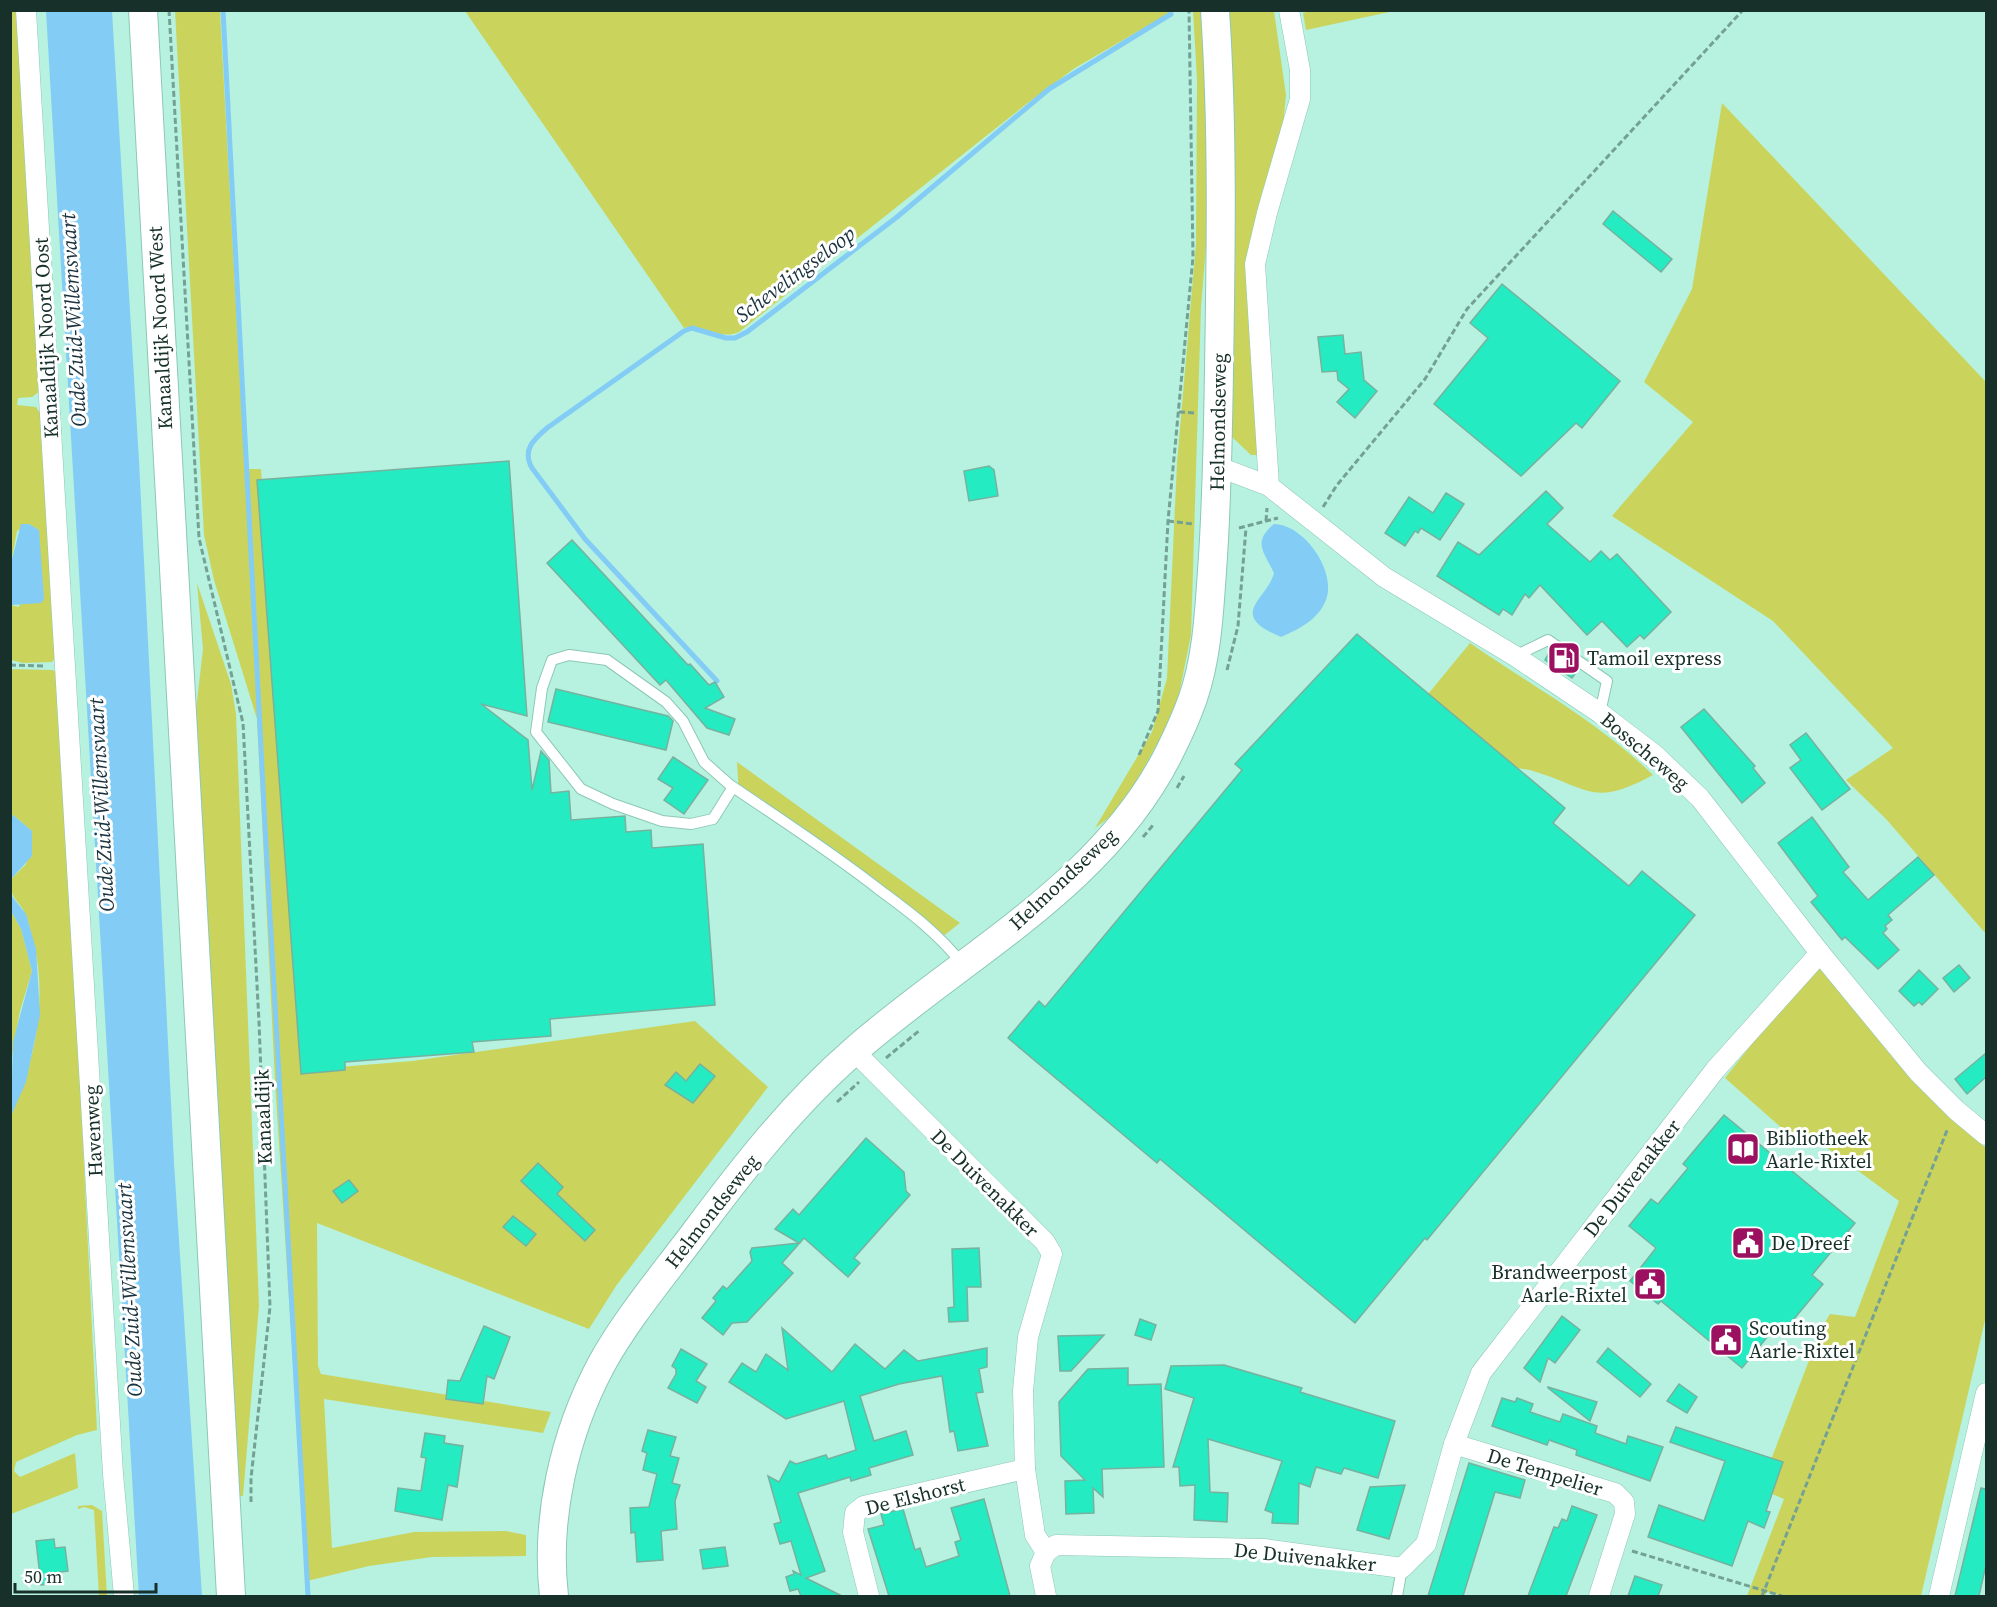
<svg xmlns="http://www.w3.org/2000/svg" width="1997" height="1607" font-family="'Source Serif 4',serif">
<rect width="100%" height="100%" fill="#b6f2df"/>
<g fill="#cad45d">
<polygon points="18,10 40,391 32,397 18,398 17,405 36,407 43,418 57,656 52,662 23,663 11,660 11,605 19,607 39,530 29,524 17,531 11,563 10,11"/>
<polygon points="1314,10 1394,10 1394,11 1306,30 1303,13"/>
<polygon points="175,11 220,11 245,469 261,469 303,1070 412,1061 695,1021 768,1087 616,1286 589,1329 317,1223 318,1366 321,1374 551,1412 543,1433 324,1399 332,1548 414,1532 506,1531 526,1535 526,1556 432,1557 369,1566 307,1581 275,1081 257,719 214,580 204,535"/>
<path d="M465,11H1173L1075,68L1029,102L739,332C719,341 703,323 684,328Z"/>
<polygon points="1193,11 1203,11 1208,222 1201,307 1191,635 1178,699 1166,728 1131,791 1114,814 1095,828 1152,732 1167,678 1177,463 1196,244 1197,80"/>
<polygon points="1226,11 1274,11 1286,95 1282,136 1261,195 1255,239 1251,320 1258,455 1251,455 1231,436"/>
<polygon points="1722,103 1986,382 1986,934 1886,819 1846,780 1893,748 1773,621 1612,516 1693,422 1644,382 1692,289"/>
<polygon points="197,583 231,684 236,714 259,1306 243,1496 233,1496 193,735 203,649"/>
<path d="M1470,643C1532,686 1599,722 1653,775C1592,808 1590,788 1533,771C1524,768 1513,769 1506,765C1477,746 1451,720 1424,699Z"/>
<path d="M11,669L53,670L60,676L97,1430L77,1435L16,1462L14,1471L20,1477L75,1453L78,1488L11,1514V1116C35,1061 49,997 32,937C30,930 29,922 26,915C18,898 10,901 11,879L26,864L32,831L13,815L11,816Z"/>
<polygon points="737,762 960,923 942,937 739,795"/>
<polygon points="11,911 21,929 32,971 20,1011 11,1062"/>
<path d="M1816,963C1869,1027 1920,1096 1986,1148V1316L1921,1596H1783L1767,1592L1765,1596H1747L1784,1499L1765,1491L1761,1486L1821,1329L1830,1314L1855,1317L1899,1201L1815,1139L1792,1137L1725,1078Z"/>
<polygon points="92,1505 102,1511 107,1596 99,1596 94,1510 84,1507 78,1509 78,1506"/>
</g>
<g fill="#82ccf5">
<polygon points="46,11 112,11 139,461 174,1163 202,1596 139,1596"/>
<polygon points="21,524 29,524 39,530 44,599 41,603 11,605 11,563"/>
<path d="M1274,524C1303,524 1337,570 1326,600C1318,620 1299,629 1281,637C1226,614 1267,600 1274,573C1264,552 1252,542 1274,524Z"/>
<polygon points="13,815 32,831 32,856 11,879 10,816"/>
<polygon points="11,895 26,914 36,949 40,1015 26,1082 11,1116 13,1042 32,971 21,929 11,911"/>
</g>
<g fill="none" stroke-linecap="round" stroke-linejoin="round">
<g stroke="#82ccf5" stroke-width="5">
<polyline points="223,10 265,826 308,1596"/>
<path d="M717,681L585,539L532,468C522,450 533,440 547,428L684,331L692,328L726,338H735L747,332L897,217L1049,89L1171,14"/>
</g>
</g>
<g fill="#25ebc2" stroke="#77b19f" stroke-width="1.5">
<polygon points="1613,211 1672,259 1661,272 1603,224"/>
<polygon points="1502,284 1620,381 1582,428 1576,423 1521,476 1434,404 1488,338 1470,323"/>
<polygon points="1343,335 1345,354 1361,352 1364,380 1377,391 1355,418 1337,402 1349,389 1338,380 1337,371 1322,372 1318,337"/>
<polygon points="509,461 527,716 481,704 528,740 532,790 541,751 549,760 551,793 569,791 571,820 625,816 626,832 651,830 652,848 703,844 715,1005 550,1019 551,1036 472,1042 474,1052 345,1062 345,1070 301,1074 257,480"/>
<polygon points="989,466 994,470 998,496 969,501 964,471"/>
<polygon points="1546,491 1563,508 1547,524 1590,562 1601,551 1610,560 1617,554 1671,612 1644,639 1640,635 1627,647 1602,621 1587,635 1540,585 1529,598 1525,594 1512,615 1503,609 1499,615 1437,576 1458,542 1479,555"/>
<polygon points="1446,493 1464,504 1440,540 1421,528 1418,533 1415,531 1405,546 1385,533 1409,497 1433,513"/>
<polygon points="572,540 688,665 690,664 709,685 715,682 724,697 705,708 735,719 729,735 707,728 666,680 660,685 547,563"/>
<polygon points="1357,634 1565,808 1553,823 1629,886 1642,871 1695,915 1427,1240 1425,1238 1355,1323 1160,1159 1157,1163 1008,1038 1039,1001 1045,1007 1242,770 1235,764"/>
<polygon points="1550,651 1578,670 1572,678 1545,660"/>
<polygon points="556,689 668,716 673,721 666,750 548,722"/>
<polygon points="1704,709 1755,766 1753,768 1765,783 1742,803 1681,727"/>
<polygon points="1806,733 1850,789 1822,810 1790,768 1801,760 1790,745"/>
<polygon points="673,757 708,780 684,814 664,800 673,788 658,779"/>
<polygon points="1812,817 1849,867 1843,872 1868,900 1918,857 1934,875 1888,915 1892,920 1885,926 1887,929 1883,933 1899,950 1878,969 1845,937 1842,940 1826,920 1811,902 1818,896 1778,843"/>
<polygon points="1959,965 1970,978 1954,992 1943,978"/>
<polygon points="1919,970 1938,989 1922,1005 1919,1002 1914,1006 1899,991"/>
<polygon points="1986,1053 1986,1077 1967,1094 1955,1079"/>
<polygon points="700,1064 715,1076 693,1103 665,1085 676,1072 686,1081"/>
<polygon points="1724,1115 1855,1223 1812,1275 1823,1284 1784,1331 1777,1325 1742,1368 1661,1301 1658,1304 1630,1281 1656,1248 1629,1226 1651,1199 1658,1204 1688,1168 1683,1164"/>
<polygon points="866,1138 904,1172 906,1191 910,1195 854,1258 860,1263 848,1277 804,1238 782,1263 793,1273 747,1322 732,1323 723,1335 702,1318 716,1301 713,1298 723,1286 727,1289 752,1261 750,1252 752,1248 799,1243 775,1229 793,1209 799,1215"/>
<polygon points="538,1163 563,1187 557,1194 595,1230 585,1241 521,1181"/>
<polygon points="349,1180 358,1191 342,1203 333,1191"/>
<polygon points="513,1216 536,1234 526,1246 503,1227"/>
<polygon points="979,1248 981,1287 967,1287 968,1321 949,1322 948,1308 954,1307 952,1249"/>
<polygon points="1562,1316 1580,1330 1555,1363 1548,1358 1540,1382 1524,1368"/>
<polygon points="1140,1319 1156,1325 1151,1340 1135,1335"/>
<polygon points="484,1326 510,1337 494,1379 487,1376 483,1404 446,1399 448,1380 460,1381"/>
<polygon points="782,1328 832,1372 855,1344 885,1369 904,1350 918,1361 987,1348 987,1367 979,1369 983,1392 976,1393 988,1446 958,1451 954,1431 950,1432 942,1376 899,1384 860,1396 874,1441 906,1431 913,1455 869,1468 871,1475 851,1481 850,1477 798,1493 825,1571 806,1578 842,1596 801,1596 798,1589 790,1591 786,1577 794,1574 793,1571 801,1575 791,1541 780,1544 774,1524 781,1522 768,1476 779,1482 790,1461 796,1464 826,1455 828,1459 856,1450 844,1401 786,1419 729,1382 742,1363 756,1372 766,1354 788,1370"/>
<polygon points="1104,1335 1071,1371 1060,1371 1058,1336"/>
<polygon points="1608,1348 1651,1384 1640,1397 1597,1362"/>
<polygon points="681,1349 707,1364 696,1381 706,1387 697,1403 668,1388 676,1374 676,1369 672,1366"/>
<polygon points="1224,1365 1302,1388 1300,1392 1395,1421 1378,1478 1344,1468 1341,1474 1316,1467 1310,1487 1299,1483 1298,1524 1272,1523 1273,1513 1265,1510 1282,1461 1208,1439 1210,1492 1228,1493 1227,1522 1194,1520 1195,1485 1180,1486 1179,1467 1173,1467 1194,1398 1165,1389 1171,1366"/>
<polygon points="1128,1368 1128,1385 1161,1384 1164,1467 1102,1469 1103,1497 1093,1488 1094,1513 1066,1514 1065,1481 1085,1480 1061,1456 1059,1402 1088,1369"/>
<polygon points="1679,1384 1697,1397 1687,1413 1667,1401"/>
<polygon points="1548,1387 1597,1402 1590,1421 1548,1388"/>
<polygon points="1502,1398 1515,1402 1517,1398 1533,1404 1530,1412 1560,1422 1563,1414 1597,1426 1595,1433 1626,1444 1628,1436 1663,1447 1650,1481 1576,1455 1577,1450 1549,1440 1547,1445 1492,1426"/>
<polygon points="1676,1427 1783,1462 1766,1511 1770,1512 1764,1528 1748,1521 1732,1566 1648,1537 1659,1505 1704,1521 1725,1461 1670,1442"/>
<polygon points="648,1430 676,1437 670,1456 679,1458 672,1483 680,1485 675,1501 677,1529 661,1531 663,1560 637,1562 635,1532 631,1533 630,1508 649,1507 657,1474 643,1470 647,1453 642,1451"/>
<polygon points="425,1433 445,1436 444,1443 463,1446 457,1487 448,1485 442,1520 395,1511 398,1488 421,1491 426,1458 421,1457"/>
<polygon points="1469,1463 1525,1480 1520,1498 1495,1492 1463,1596 1428,1596"/>
<polygon points="1405,1485 1389,1539 1357,1530 1370,1487"/>
<polygon points="1981,1488 1986,1489 1986,1565 1979,1596 1955,1596"/>
<polygon points="984,1499 1010,1596 889,1596 868,1529 884,1525 881,1514 903,1509 915,1550 920,1548 926,1567 959,1556 955,1542 961,1540 951,1508"/>
<polygon points="1572,1506 1597,1515 1566,1596 1528,1596 1554,1527 1558,1528 1562,1519 1567,1521"/>
<polygon points="54,1539 55,1548 65,1547 68,1571 60,1572 61,1583 41,1585 36,1541"/>
<polygon points="725,1547 728,1566 703,1569 700,1550"/>
<polygon points="1635,1576 1662,1585 1658,1596 1628,1596"/>
</g>
<g fill="none" stroke-linecap="round" stroke-linejoin="round">
<defs>
<g id="lane">
<polyline points="1515,656 1548,640 1607,681 1600,713"/>
<path d="M733,787L713,819L691,824L662,821L613,804L581,789L536,732L542,688L552,660L569,655L607,660L666,702L683,721L704,762L730,785L733,787C783,821 834,854 881,891C911,913 940,935 963,965"/>
<polyline points="1397,1596 1402,1568"/>
</g>
<g id="street">
<polyline points="26,10 113,1474 124,1596"/>
<polyline points="1219,467 1269,486 1384,577 1515,656 1600,713 1655,755 1700,798 1820,953 1918,1072 1956,1110 1986,1135"/>
<polyline points="1269,486 1255,264 1267,213 1300,99 1300,70 1289,10"/>
<polyline points="854,1051 1045,1242 1052,1254 1028,1337 1023,1391 1025,1469 1035,1535 1046,1552 1056,1545 1264,1549 1402,1568 1426,1544 1454,1444 1481,1373 1715,1070 1820,953"/>
<polyline points="1454,1444 1615,1493 1624,1502 1625,1514 1599,1596"/>
<polyline points="869,1596 853,1532 855,1513 864,1506 1025,1469"/>
<polyline points="1046,1596 1040,1566 1046,1552"/>
<polyline points="1939,1596 1986,1393"/>
</g>
<g id="secondary">
<polyline points="143,10 231,1596"/>
<path d="M554,1596C545,1519 564,1435 601,1365C626,1319 665,1273 697,1230C744,1167 794,1103 854,1051C962,956 1106,884 1171,749C1179,733 1187,715 1193,698C1207,657 1209,614 1212,571C1217,504 1218,437 1219,369C1221,249 1223,130 1215,10"/>
</g>
</defs>
<use href="#lane" stroke="#8dc8b6" stroke-width="12"/>
<use href="#street" stroke="#8dc8b6" stroke-width="21"/>
<use href="#secondary" stroke="#8dc8b6" stroke-width="30"/>
<g stroke="#74a193" stroke-width="3" stroke-dasharray="6 3" stroke-linecap="butt">
<polyline points="169,10 199,538 243,723 259,1022 270,1307 251,1478 251,1502"/>
<polyline points="1179,412 1196,413"/>
<polyline points="1323,507 1337,485 1425,379 1467,309 1743,10"/>
<polyline points="1168,521 1193,524"/>
<polyline points="1266,521 1267,508"/>
<polyline points="1239,528 1278,518"/>
<polyline points="10,665 46,666"/>
<polyline points="1227,670 1238,626 1246,528"/>
<polyline points="1139,755 1158,711 1168,521 1193,257 1189,10"/>
<polyline points="1177,788 1184,776"/>
<polyline points="1143,837 1154,824"/>
<polyline points="886,1058 920,1030"/>
<polyline points="837,1102 859,1082"/>
<polyline points="1632,1551 1782,1596"/>
<polyline points="1762,1596 1948,1128"/>
</g>
<use href="#lane" stroke="#fff" stroke-width="10"/>
<use href="#street" stroke="#fff" stroke-width="20"/>
<use href="#secondary" stroke="#fff" stroke-width="28"/>
</g>
<defs>
<symbol id="fuel-square" viewBox="-11 -11 22 22"><rect x="-9" y="-9" width="18" height="18" rx="4" fill="#9c1060" stroke="#fff"/><path d="M-5.5-6h7V0h2V4h1.3V-2.5L3-4.5l.8-.8L6-3V5H2.5V1h-1V6h-7ZM-4.2-4.7v3.2H.2V-4.7Z" fill="#fff"/></symbol>
<symbol id="library-square" viewBox="-11 -11 22 22"><rect x="-9" y="-9" width="18" height="18" rx="4" fill="#9c1060" stroke="#fff"/><path d="M-6-4Q-3-5.5-.7-3.5V5Q-3 3-6 4ZM6-4Q3-5.5 .7-3.5V5Q3 3 6 4Z" fill="#fff"/></symbol>
<symbol id="civic-square" viewBox="-11 -11 22 22"><rect x="-9" y="-9" width="18" height="18" rx="4" fill="#9c1060" stroke="#fff"/><path d="M-.6-6.5H3V-4.5H.6V-3L4-1V1h2V6H-6V1h2V-1L-.6-3ZM-1.2 2.5V6h2.4V2.5Z" fill="#fff"/></symbol>
</defs>
<g fill-rule="evenodd">
<use href="#fuel-square" x="1545" y="639" width="38" height="38"/>
<use href="#library-square" x="1724" y="1130" width="38" height="38"/>
<use href="#civic-square" x="1729" y="1224" width="38" height="38"/>
<use href="#civic-square" x="1631" y="1265" width="38" height="38"/>
<use href="#civic-square" x="1707" y="1321" width="38" height="38"/>
</g>
<g text-anchor="middle" dominant-baseline="central" stroke-width="6" stroke-linejoin="round" paint-order="stroke">
<g font-size="20" fill="#173029" stroke="#fff">
<text transform="translate(160 328) rotate(-93)">Kanaaldijk Noord West</text>
<text transform="translate(46 338) rotate(-93)">Kanaaldijk Noord Oost</text>
<text transform="translate(1218 422) rotate(-89)">Helmondseweg</text>
<text transform="translate(1645 751) rotate(40)">Bosscheweg</text>
<text transform="translate(1063 879) rotate(-43)">Helmondseweg</text>
<text transform="translate(263 1117) rotate(-92)">Kanaaldijk</text>
<text transform="translate(93 1131) rotate(-93)">Havenweg</text>
<text transform="translate(1632 1178) rotate(-52)">De Duivenakker</text>
<text transform="translate(985 1183) rotate(45)">De Duivenakker</text>
<text transform="translate(712 1211) rotate(-52)">Helmondseweg</text>
<text transform="translate(1545 1472) rotate(17)">De Tempelier</text>
<text transform="translate(915 1496) rotate(-14)">De Elshorst</text>
<text transform="translate(1305 1557) rotate(6)">De Duivenakker</text>
</g>
<g font-size="20" fill="#173029" stroke="#fff" text-anchor="start">
<text x="1587" y="658">Tamoil express</text>
<text x="1766" y="1138">Bibliotheek<tspan x="1766" dy="23">Aarle-Rixtel</tspan></text>
<text x="1771" y="1243">De Dreef</text>
<text x="1627" y="1272" text-anchor="end">Brandweerpost<tspan x="1627" dy="23">Aarle-Rixtel</tspan></text>
<text x="1749" y="1328">Scouting<tspan x="1749" dy="23">Aarle-Rixtel</tspan></text>
</g>
<g font-size="21" font-style="italic" fill="#1a323e" stroke="#fff">
<text transform="translate(795 274) rotate(-37)">Schevelingseloop</text>
<text transform="translate(73 320) rotate(-93)">Oude Zuid-Willemsvaart</text>
<text transform="translate(101 805) rotate(-93)">Oude Zuid-Willemsvaart</text>
<text transform="translate(129 1290) rotate(-93)">Oude Zuid-Willemsvaart</text>
</g>
</g>
<rect width="1997" height="1607" fill="none" stroke="#173029" stroke-width="24"/>
<path d="M15 1583v9h141v-9" fill="none" stroke="#173029" stroke-width="3"/>
<text x="24" y="1583" font-size="18" fill="#173029" stroke="#ffffff" stroke-width="4.5" paint-order="stroke">50 m</text>
</svg>
